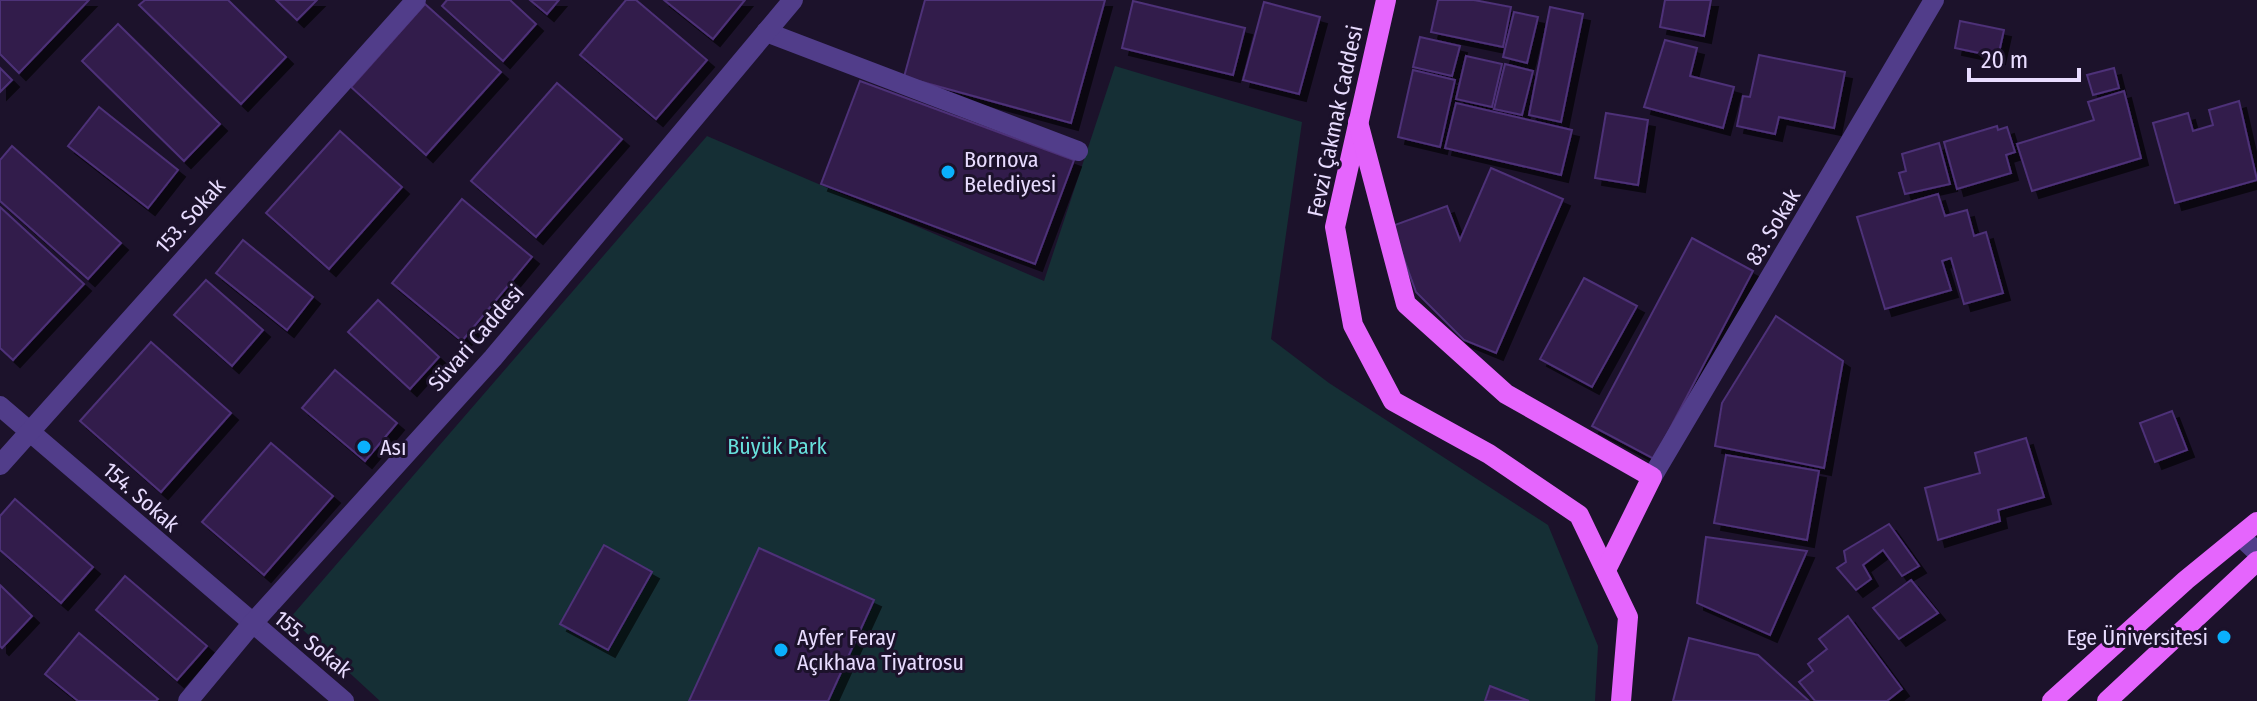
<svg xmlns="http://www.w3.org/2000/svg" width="2257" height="701" font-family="'Fira Sans Condensed',sans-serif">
<defs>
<filter id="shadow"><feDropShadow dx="7" dy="7" stdDeviation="0" flood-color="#0009"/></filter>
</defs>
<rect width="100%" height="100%" fill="#1c122b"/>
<polygon fill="#152f35" points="1115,66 1302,122 1271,339 1329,383 1548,525 1598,646 1595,701 380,701 290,618 707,136 1044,281"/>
<g fill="#311e4c" stroke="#4e3078" stroke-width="2" filter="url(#shadow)">
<polygon points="0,0 89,0 19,73 0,54"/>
<polygon points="145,0 228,0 286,57 241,104 139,5"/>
<polygon points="276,0 317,0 297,20"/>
<polygon points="447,0 510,0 536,24 503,61 442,6"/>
<polygon points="530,0 559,0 547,14"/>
<polygon points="626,0 636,0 707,60 656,119 580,55"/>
<polygon points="664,0 745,0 713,39"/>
<polygon points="925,0 1105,0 1071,123 904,77"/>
<polygon points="1438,0 1474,0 1511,7 1503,47 1431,32"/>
<polygon points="1665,0 1711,0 1704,36 1660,27"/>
<polygon points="1133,1 1245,28 1233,75 1122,48"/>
<polygon points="1264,2 1320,17 1299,94 1243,80"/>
<polygon points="425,4 501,72 426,155 351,87"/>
<polygon points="1550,7 1583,14 1561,122 1529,115"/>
<polygon points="1514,12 1538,17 1527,63 1503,57"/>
<polygon points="1960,21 2004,30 1998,57 1955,48"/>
<polygon points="118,24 220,124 184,161 82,61"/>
<polygon points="1420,37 1460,46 1452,76 1413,67"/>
<polygon points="1665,40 1697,48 1690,76 1734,87 1723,128 1644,107"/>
<polygon points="1759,55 1845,72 1834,128 1779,117 1775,134 1737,126 1743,96 1750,97"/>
<polygon points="1466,56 1502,64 1492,107 1456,99"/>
<polygon points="1505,64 1533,71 1522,115 1494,109"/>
<polygon points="0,68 12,80 0,92"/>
<polygon points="2114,68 2119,88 2093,95 2087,75"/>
<polygon points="1413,70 1455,80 1440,147 1398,137"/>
<polygon points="860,81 1074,160 1035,264 821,184"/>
<polygon points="557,83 622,139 536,237 471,181"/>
<polygon points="2124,91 2141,158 2032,191 2017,144 2094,120 2088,102"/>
<polygon points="2239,101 2257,180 2175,203 2153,123 2188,113 2193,131 2213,125 2209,110"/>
<polygon points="1456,103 1572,130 1561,175 1445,148"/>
<polygon points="99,107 178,170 148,208 68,146"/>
<polygon points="1606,113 1648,120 1638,185 1595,178"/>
<polygon points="1997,126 1998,130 2007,127 2015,152 2006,155 2011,173 1957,189 1944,142"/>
<polygon points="340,131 402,187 329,269 266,213"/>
<polygon points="1939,143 1950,184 1905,194 1899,173 1906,171 1902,154"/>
<polygon points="12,146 121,243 88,279 0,201 0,160"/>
<polygon points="1491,168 1563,199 1496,353 1464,340 1416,292 1392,226 1447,206 1460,240"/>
<polygon points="1938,194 1945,216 1967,210 1974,236 1986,232 2003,293 1964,304 1951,258 1942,261 1951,290 1885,309 1857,217"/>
<polygon points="462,199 532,257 462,341 392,283"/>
<polygon points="0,207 84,284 13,360 0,348"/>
<polygon points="1692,238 1753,271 1654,459 1592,426"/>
<polygon points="243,240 313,297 287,330 216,273"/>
<polygon points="1584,278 1637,306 1592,387 1540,359"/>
<polygon points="206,280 263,330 232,366 174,315"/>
<polygon points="378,300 439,357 410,389 348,332"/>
<polygon points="1776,316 1843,361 1824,468 1715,446 1722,403"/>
<polygon points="151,342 231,413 161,492 80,421"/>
<polygon points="335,370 397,423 365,461 302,408"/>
<polygon points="2172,411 2187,450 2155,462 2140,423"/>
<polygon points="2026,438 2044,497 1998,510 2000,521 1938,540 1925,488 1980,473 1975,453"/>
<polygon points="271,443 333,496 264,575 202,522"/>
<polygon points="1726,455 1819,471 1807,540 1714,523"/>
<polygon points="15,499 93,567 61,603 0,550 0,516"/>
<polygon points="1889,524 1919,566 1902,576 1883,550 1863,565 1871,579 1856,590 1837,568 1846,562 1844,551"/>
<polygon points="1706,537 1807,551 1770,635 1697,603"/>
<polygon points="604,545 652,572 608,650 560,624"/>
<polygon points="759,548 874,600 828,701 689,701"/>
<polygon points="125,576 207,646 177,680 96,610"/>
<polygon points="1911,580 1938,613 1899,639 1873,608"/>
<polygon points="0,585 32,616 2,648 0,646"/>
<polygon points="1848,616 1902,689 1887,701 1815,701 1799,682 1813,671 1808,664 1827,649 1819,639"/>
<polygon points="79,633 158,699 156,701 78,701 45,674"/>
<polygon points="1689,638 1758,655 1809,701 1673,701"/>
<polygon points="1490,686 1529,701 1485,701"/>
</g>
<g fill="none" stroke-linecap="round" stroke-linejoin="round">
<g stroke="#513d8a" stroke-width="20">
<polyline points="766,32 1078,151"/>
<polyline points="0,406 344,701"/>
<polyline points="0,465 416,0"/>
<polyline points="1652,477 1934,0"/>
<polyline points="2240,536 2257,552"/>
<polyline points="188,701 251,625 493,358 793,0"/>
</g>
<g stroke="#e565fd" stroke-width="20">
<polyline points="1386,0 1335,227 1353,325 1393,401 1489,454 1579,515 1628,617 1621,701"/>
<polyline points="1358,122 1406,304 1506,394 1652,477 1606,570"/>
<polyline points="2052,701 2186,580 2257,522"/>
<polyline points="2107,701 2257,561"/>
</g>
</g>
<g fill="#0ab0fd" stroke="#1c122b" stroke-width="3">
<circle cx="948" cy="172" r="8"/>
<circle cx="364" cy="447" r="8"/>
<circle cx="2224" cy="637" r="8"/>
<circle cx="781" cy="650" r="8"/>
</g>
<g text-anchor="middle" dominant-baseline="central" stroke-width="6" stroke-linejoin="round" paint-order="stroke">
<g font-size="22" fill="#e8dcff" stroke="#1c122b">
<text transform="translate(1335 121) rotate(-78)">Fevzi Çakmak Caddesi</text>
<text transform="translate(190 216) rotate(-48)">153. Sokak</text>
<text transform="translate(1773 227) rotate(-59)">83. Sokak</text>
<text transform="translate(476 338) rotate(-49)">Süvari Caddesi</text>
<text transform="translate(141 497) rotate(41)">154. Sokak</text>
<text transform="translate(313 644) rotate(39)">155. Sokak</text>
</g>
<g font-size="22" fill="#e8dcff" stroke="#1c122b" text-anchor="start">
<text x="964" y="159">Bornova<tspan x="964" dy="25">Belediyesi</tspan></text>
<text x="380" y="447">Ası</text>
<text x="797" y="637">Ayfer Feray<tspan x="797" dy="25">Açıkhava Tiyatrosu</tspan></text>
<text x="2208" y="637" text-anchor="end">Ege Üniversitesi</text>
</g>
<g font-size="22" fill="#67e0dc" stroke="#1c122b">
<text x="777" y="446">Büyük Park</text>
</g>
</g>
<path d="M1969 68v12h110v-12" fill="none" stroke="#e8dcff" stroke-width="4"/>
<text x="1981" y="68" font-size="24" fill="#e8dcff" stroke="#1c122b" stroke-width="6" paint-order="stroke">20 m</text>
</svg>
